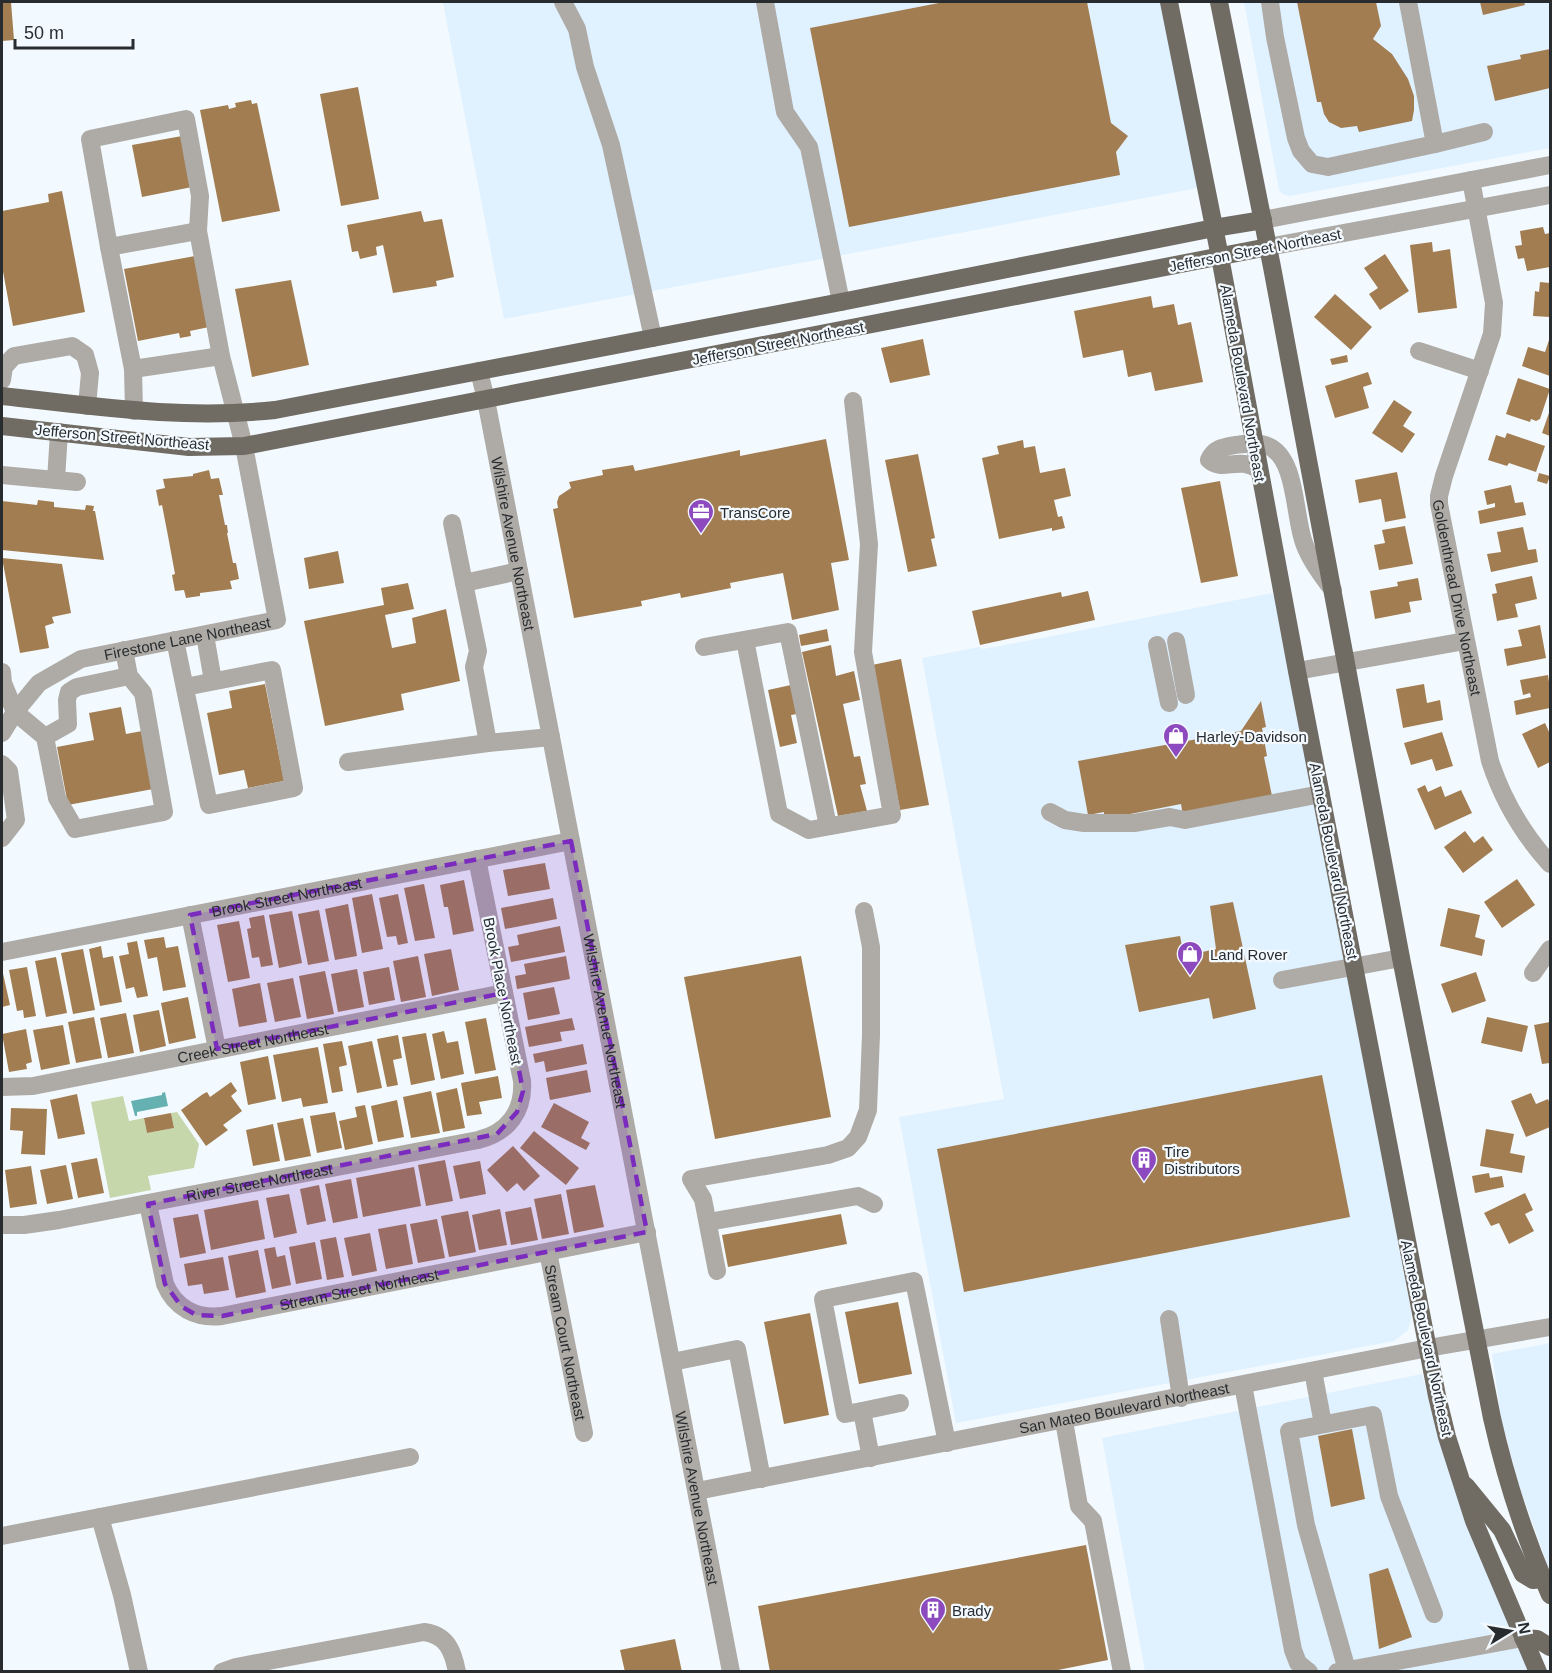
<svg xmlns="http://www.w3.org/2000/svg" width="1552" height="1673" font-family="Helvetica,sans-serif">
<rect width="100%" height="100%" fill="#f3faff"/>
<g fill="#e0f1ff">
<polygon points="451,2 1166,2 1203,187 504,319 443,3"/>
<polygon points="1244,2 1550,2 1550,148 1290,196 1282,194 1279,190"/>
<polygon points="1272,593 1275,597 1412,1316 1408,1330 1394,1341 956,1423 899,1117 1004,1099 922,658 979,647 983,649 1042,638"/>
<polygon points="1550,1343 1550,1572 1518,1482 1501,1417 1492,1354"/>
<polygon points="1422,1374 1439,1439 1466,1524 1529,1671 1145,1671 1102,1438"/>
</g>
<polygon fill="#c6d7ac" points="123,1096 129,1121 144,1118 147,1133 174,1128 171,1113 177,1112 199,1144 194,1168 148,1176 151,1190 110,1198 91,1102"/>
<polygon fill="#65b1b1" points="165,1092 168,1106 137,1112 137,1116 135,1116 131,1101 162,1095 162,1093"/>
<g fill="#a27d51">
<polygon points="2,2 11,2 14,40 2,41"/>
<polygon points="944,2 1087,2 1111,123 1128,136 1116,152 1120,175 849,227 810,28"/>
<polygon points="1297,2 1376,2 1381,26 1373,39 1392,54 1408,79 1414,96 1414,110 1412,121 1359,132 1357,126 1341,128 1329,122 1324,114 1321,102 1317,102"/>
<polygon points="1480,2 1524,2 1525,5 1483,15"/>
<polygon points="1550,49 1550,88 1495,101 1487,66 1521,59 1520,55"/>
<polygon points="358,87 379,199 341,206 320,94"/>
<polygon points="251,100 252,104 257,103 280,211 222,222 200,110 228,105 229,109 236,107 235,103"/>
<polygon points="182,136 192,187 142,197 132,145"/>
<polygon points="62,191 85,312 13,326 2,266 2,211 49,202 48,194"/>
<polygon points="421,211 424,222 442,219 454,277 436,281 437,286 393,293 383,245 376,247 377,255 360,259 358,251 352,252 347,225"/>
<polygon points="1543,227 1545,234 1550,233 1550,267 1527,271 1524,258 1518,259 1515,246 1522,245 1520,231"/>
<polygon points="1432,242 1433,252 1450,249 1457,308 1418,313 1410,245"/>
<polygon points="1385,254 1409,291 1380,310 1369,294 1378,288 1364,268"/>
<polygon points="195,256 209,327 190,331 191,336 180,338 179,333 138,341 124,269"/>
<polygon points="291,280 309,365 252,377 235,289"/>
<polygon points="1540,282 1550,283 1550,317 1533,316 1535,291 1539,292"/>
<polygon points="1335,294 1372,327 1351,350 1314,317"/>
<polygon points="1151,296 1153,308 1174,304 1178,325 1191,322 1203,382 1155,391 1151,372 1128,377 1123,350 1083,358 1074,311"/>
<polygon points="1550,337 1550,376 1522,366 1528,347 1545,352"/>
<polygon points="923,339 930,375 890,383 881,348"/>
<polygon points="1347,355 1348,362 1332,365 1330,359"/>
<polygon points="1368,372 1372,384 1363,387 1369,408 1335,418 1325,386"/>
<polygon points="1518,378 1550,389 1540,419 1536,421 1531,419 1530,422 1506,414"/>
<polygon points="1394,400 1412,412 1403,426 1415,434 1402,453 1372,433"/>
<polygon points="1550,410 1550,436 1542,433"/>
<polygon points="1507,433 1545,446 1536,472 1509,463 1507,466 1488,460 1496,435 1505,438"/>
<polygon points="826,439 849,560 831,563 839,610 792,620 783,573 730,583 731,588 681,598 680,593 641,601 642,606 574,618 553,509 558,508 557,502 559,496 571,488 569,482 603,475 602,470 633,465 635,471 740,450 740,456"/>
<polygon points="1023,440 1024,448 1035,446 1040,473 1065,468 1071,496 1054,500 1058,517 1062,516 1065,528 1052,531 1052,528 999,539 982,458 999,454 997,446"/>
<polygon points="918,454 935,538 931,539 937,566 908,572 885,460"/>
<polygon points="209,470 211,479 219,478 223,495 219,495 225,525 227,525 228,533 227,533 233,563 236,563 239,579 230,581 232,589 200,593 200,596 186,598 184,590 175,591 172,575 175,574 168,536 162,505 159,506 156,490 165,488 163,479 193,476 193,474"/>
<polygon points="1397,472 1406,518 1385,522 1381,499 1359,503 1355,480"/>
<polygon points="1539,473 1550,476 1547,484 1537,481"/>
<polygon points="1220,481 1238,576 1201,583 1181,488"/>
<polygon points="1511,485 1515,503 1523,502 1526,515 1480,524 1478,511 1495,507 1495,503 1487,505 1484,491"/>
<polygon points="38,500 54,502 54,507 85,510 86,505 94,506 93,511 95,511 104,560 2,550 2,501 37,505"/>
<polygon points="1405,526 1413,564 1379,570 1374,545 1385,543 1382,530"/>
<polygon points="1523,527 1528,550 1536,549 1538,562 1491,572 1487,554 1501,552 1497,532"/>
<polygon points="338,551 344,583 309,589 304,558"/>
<polygon points="2,558 62,564 71,613 52,617 54,623 45,626 49,648 20,653"/>
<polygon points="1532,576 1537,599 1515,604 1518,617 1497,621 1492,594 1497,593 1495,584"/>
<polygon points="1418,578 1422,600 1409,602 1411,612 1375,619 1370,591 1398,586 1397,582"/>
<polygon points="408,583 414,609 385,615 392,648 416,643 412,618 446,609 460,681 401,694 404,710 325,726 304,621 384,605 381,588"/>
<polygon points="1088,591 1095,620 980,645 972,611 1061,592 1062,597"/>
<polygon points="1540,625 1546,658 1507,666 1504,649 1522,646 1518,630"/>
<polygon points="827,629 829,641 801,646 799,635"/>
<polygon points="831,645 836,676 854,671 860,700 843,704 854,757 860,756 866,784 860,785 867,811 838,816 802,652"/>
<polygon points="901,659 929,805 900,810 872,665"/>
<polygon points="1548,675 1550,689 1550,708 1516,715 1514,701 1531,697 1530,693 1523,695 1520,680"/>
<polygon points="265,684 284,781 248,788 244,770 219,775 207,713 232,708 229,691"/>
<polygon points="1424,684 1427,703 1440,700 1443,720 1403,728 1396,689"/>
<polygon points="791,685 797,714 791,715 797,743 780,747 768,690"/>
<polygon points="1261,701 1266,727 1262,728 1267,756 1264,757 1272,796 1183,816 1181,804 1120,816 1104,815 1104,812 1088,815 1078,761 1241,731"/>
<polygon points="121,707 126,734 142,731 153,789 68,805 57,747 94,740 89,713"/>
<polygon points="1545,723 1550,734 1550,762 1538,768 1522,734"/>
<polygon points="1442,732 1453,766 1436,771 1432,759 1411,765 1404,743"/>
<polygon points="1425,785 1428,792 1441,786 1445,797 1461,790 1472,813 1435,830 1417,789"/>
<polygon points="1465,831 1474,843 1483,836 1493,850 1463,873 1444,847"/>
<polygon points="545,863 550,889 508,896 503,870"/>
<polygon points="1517,879 1535,905 1502,928 1484,902"/>
<polygon points="464,880 474,931 453,935 448,907 444,907 440,885"/>
<polygon points="424,884 435,938 415,941 404,888"/>
<polygon points="372,894 383,949 362,953 352,898"/>
<polygon points="398,894 408,943 398,945 396,936 387,937 379,898"/>
<polygon points="553,898 557,919 505,929 501,908"/>
<polygon points="1233,902 1256,1009 1213,1019 1209,998 1139,1012 1125,945 1180,936 1184,956 1216,949 1210,906"/>
<polygon points="348,904 357,956 335,960 325,909"/>
<polygon points="1448,908 1480,915 1475,937 1485,940 1482,956 1440,946"/>
<polygon points="319,910 329,961 308,965 298,914"/>
<polygon points="292,911 302,963 279,968 269,915"/>
<polygon points="264,915 273,965 261,967 259,957 252,958 247,929 251,928 249,918"/>
<polygon points="239,921 250,978 228,982 217,925"/>
<polygon points="560,926 565,952 511,962 508,947 519,945 517,935"/>
<polygon points="164,937 166,948 178,946 186,987 163,991 157,957 148,959 144,940"/>
<polygon points="137,941 148,996 137,998 134,987 126,989 119,956 129,954 127,943"/>
<polygon points="101,946 103,958 113,956 122,1002 100,1006 89,949"/>
<polygon points="83,949 95,1010 73,1014 61,953"/>
<polygon points="451,949 459,990 432,996 424,954"/>
<polygon points="418,956 426,997 401,1002 393,961"/>
<polygon points="566,956 570,979 517,989 515,976 526,974 524,964"/>
<polygon points="801,956 831,1117 715,1139 684,977"/>
<polygon points="56,957 67,1013 46,1017 35,961"/>
<polygon points="27,967 36,1016 24,1018 23,1010 17,1011 9,970"/>
<polygon points="389,967 395,1000 369,1005 363,972"/>
<polygon points="2,969 10,1005 2,1007"/>
<polygon points="357,969 364,1007 338,1012 331,974"/>
<polygon points="325,971 334,1014 307,1019 299,976"/>
<polygon points="1476,972 1486,1001 1452,1013 1441,984"/>
<polygon points="293,978 301,1017 275,1022 267,983"/>
<polygon points="260,983 267,1022 239,1027 232,989"/>
<polygon points="554,987 560,1014 528,1020 523,993"/>
<polygon points="188,997 196,1038 169,1044 161,1003"/>
<polygon points="159,1010 166,1046 140,1052 133,1015"/>
<polygon points="126,1013 134,1053 108,1058 100,1018"/>
<polygon points="94,1017 102,1058 76,1063 68,1022"/>
<polygon points="1487,1017 1528,1026 1522,1052 1481,1043"/>
<polygon points="486,1018 496,1070 475,1074 465,1022"/>
<polygon points="572,1018 575,1030 560,1032 562,1041 529,1047 525,1027"/>
<polygon points="1550,1022 1550,1063 1542,1064 1534,1025"/>
<polygon points="63,1025 70,1064 41,1070 33,1030"/>
<polygon points="26,1029 32,1062 26,1064 27,1069 9,1072 2,1034"/>
<polygon points="444,1031 447,1043 458,1041 464,1074 441,1079 432,1034"/>
<polygon points="426,1033 435,1080 411,1085 402,1037"/>
<polygon points="398,1035 402,1058 393,1060 398,1085 387,1087 377,1039"/>
<polygon points="342,1041 347,1065 339,1067 343,1091 332,1093 323,1044"/>
<polygon points="372,1041 382,1088 357,1093 348,1046"/>
<polygon points="583,1044 587,1064 546,1072 544,1061 535,1063 533,1054"/>
<polygon points="318,1047 328,1103 303,1107 301,1098 282,1102 273,1055"/>
<polygon points="268,1056 276,1099 248,1105 240,1062"/>
<polygon points="587,1070 591,1092 550,1100 546,1078"/>
<polygon points="1322,1075 1350,1217 964,1292 937,1149"/>
<polygon points="498,1076 502,1098 479,1102 482,1114 467,1116 461,1083"/>
<polygon points="231,1082 237,1091 231,1096 242,1111 223,1125 228,1130 206,1146 181,1110 203,1094 207,1092 210,1097"/>
<polygon points="457,1088 465,1128 443,1132 436,1093"/>
<polygon points="431,1091 440,1133 411,1138 403,1097"/>
<polygon points="1531,1093 1536,1104 1548,1099 1550,1104 1550,1127 1526,1137 1511,1101"/>
<polygon points="77,1094 85,1134 58,1139 50,1100"/>
<polygon points="397,1100 404,1137 378,1142 371,1106"/>
<polygon points="554,1103 589,1122 581,1138 590,1143 586,1150 541,1127"/>
<polygon points="365,1105 373,1144 345,1150 339,1121 357,1117 355,1107"/>
<polygon points="11,1108 47,1109 45,1155 21,1154 23,1131 10,1130"/>
<polygon points="335,1112 342,1148 317,1153 310,1116"/>
<polygon points="171,1113 174,1128 147,1133 144,1118"/>
<polygon points="303,1118 311,1156 285,1161 277,1123"/>
<polygon points="273,1124 280,1161 253,1166 246,1130"/>
<polygon points="1486,1129 1514,1134 1510,1153 1525,1156 1522,1173 1480,1166"/>
<polygon points="534,1131 579,1168 566,1185 520,1148"/>
<polygon points="513,1146 540,1176 524,1191 517,1183 507,1192 487,1170"/>
<polygon points="97,1158 104,1193 78,1198 71,1163"/>
<polygon points="445,1160 453,1201 426,1206 418,1165"/>
<polygon points="480,1161 486,1194 460,1199 453,1166"/>
<polygon points="66,1165 73,1199 47,1204 40,1170"/>
<polygon points="31,1166 37,1204 10,1208 5,1170"/>
<polygon points="414,1167 421,1206 363,1217 356,1178"/>
<polygon points="1489,1173 1490,1178 1502,1176 1504,1187 1475,1193 1472,1176"/>
<polygon points="351,1179 358,1218 333,1223 325,1184"/>
<polygon points="319,1185 326,1221 307,1225 300,1189"/>
<polygon points="595,1185 604,1227 574,1233 566,1190"/>
<polygon points="1525,1193 1533,1210 1525,1214 1534,1231 1509,1244 1499,1223 1491,1226 1484,1213"/>
<polygon points="289,1194 297,1233 274,1238 266,1198"/>
<polygon points="561,1194 569,1234 542,1239 534,1199"/>
<polygon points="258,1200 265,1239 211,1250 204,1210"/>
<polygon points="531,1207 538,1240 511,1245 505,1212"/>
<polygon points="500,1209 507,1245 479,1250 472,1215"/>
<polygon points="468,1211 476,1252 449,1257 441,1216"/>
<polygon points="198,1214 206,1253 180,1258 173,1218"/>
<polygon points="841,1214 847,1244 728,1267 722,1235"/>
<polygon points="437,1219 445,1258 418,1263 410,1224"/>
<polygon points="406,1224 413,1264 386,1269 378,1229"/>
<polygon points="370,1233 377,1271 352,1276 344,1238"/>
<polygon points="336,1237 344,1277 327,1280 320,1240"/>
<polygon points="315,1242 322,1279 296,1284 289,1247"/>
<polygon points="275,1247 277,1257 285,1255 291,1285 272,1289 264,1249"/>
<polygon points="258,1250 266,1292 236,1298 228,1256"/>
<polygon points="223,1257 229,1290 204,1294 202,1284 188,1286 184,1264"/>
<polygon points="898,1302 912,1374 859,1384 845,1312"/>
<polygon points="810,1313 829,1415 784,1424 764,1322"/>
<polygon points="1352,1429 1365,1499 1331,1507 1318,1436"/>
<polygon points="1086,1545 1108,1660 1048,1672 770,1672 758,1606"/>
<polygon points="1388,1568 1412,1637 1379,1649 1369,1574"/>
<polygon points="675,1639 682,1672 625,1672 620,1650"/>
</g>
<g fill="none" stroke-linecap="round" stroke-linejoin="round">
<g stroke="#aeaba7" stroke-width="18">
<polyline points="563,2 577,29 585,67 611,145 653,338"/>
<polyline points="765,2 785,112 809,147 841,302"/>
<polyline points="1270,2 1275,37 1296,138 1301,151 1312,164 1328,167 1435,144 1408,2"/>
<polyline points="1435,144 1484,132"/>
<path id="s1" d="M1471,180L1494,303L1492,334L1444,476L1439,496V504L1490,761C1503,801 1522,833 1550,864"/>
<polyline points="1263,220 1550,165"/>
<polyline points="1268,247 1550,195"/>
<polyline points="1419,351 1480,371"/>
<polyline points="133,369 221,356"/>
<path id="s2" d="M479,371L486,400L519,571L731,1672"/>
<polyline points="2,380 4,367 14,356 72,346 85,355 90,373 87,406"/>
<polyline points="134,411 133,369 109,247 198,231"/>
<path d="M1259,470C1239,455 1223,473 1209,460C1214,448 1224,447 1235,445C1245,444 1258,442 1268,446C1297,458 1294,517 1304,543C1310,560 1321,575 1333,590"/>
<polyline points="2,475 77,482"/>
<polyline points="56,480 59,432"/>
<polyline points="452,523 464,583"/>
<polyline points="519,571 464,583 478,651 474,667 488,743 551,737"/>
<polyline points="205,635 213,681"/>
<polyline points="175,640 209,805 294,788 272,670 185,687"/>
<polyline points="745,640 779,814 809,830 892,815 863,652 869,544 853,401"/>
<polyline points="1176,641 1186,695"/>
<polyline points="1157,645 1169,703"/>
<polyline points="704,647 788,632 828,826"/>
<polyline points="1297,671 1465,641"/>
<polyline points="2,672 3,683 15,712 45,737 57,798 75,829 164,812 143,693 129,676 124,650"/>
<path id="s3" d="M2,733L15,712L39,683L81,659L277,620L244,446L221,356L198,231L200,196L186,119L90,139L109,247"/>
<polyline points="45,737 68,724 67,700 69,692 77,687 129,676"/>
<polyline points="348,762 488,743"/>
<polyline points="2,764 9,771 16,820 2,838"/>
<polyline points="1050,812 1065,820 1084,823 1134,823 1170,817 1185,820 1321,794"/>
<polyline points="190,915 217,1049"/>
<path id="s4" d="M2,952L571,841"/>
<polyline points="1533,973 1550,949"/>
<polyline points="1282,980 1401,958"/>
<path id="s5" d="M2,1087L33,1086L504,993"/>
<path id="s6" d="M148,1204L165,1284C175,1308 196,1319 222,1316L647,1232"/>
<polyline points="708,1222 858,1196 874,1204"/>
<path id="s7" d="M2,1225H24L59,1220L478,1140C508,1133 524,1111 522,1081L477,859"/>
<path id="s8" d="M548,1252L584,1433"/>
<polyline points="717,1271 703,1199 691,1179 828,1155 848,1148 858,1137 868,1110 871,1035 871,947 864,911"/>
<polyline points="1169,1319 1181,1398"/>
<polyline points="672,1362 737,1349 762,1479"/>
<polyline points="1313,1371 1323,1424"/>
<polyline points="1243,1385 1293,1650 1298,1663 1309,1672"/>
<polyline points="862,1411 900,1403"/>
<polyline points="1064,1421 1079,1506 1093,1521 1122,1672"/>
<polyline points="871,1458 862,1411 845,1414 823,1299 914,1281 947,1443"/>
<path id="s9" d="M697,1491L1428,1348L1550,1327"/>
<polyline points="100,1517 122,1595 139,1672"/>
<polyline points="2,1536 410,1457"/>
<polyline points="1347,1670 1306,1525 1289,1431 1373,1415 1389,1496 1434,1614"/>
<path d="M222,1672L236,1667L424,1632C447,1635 453,1651 457,1672"/>
<polyline points="1337,1672 1523,1638"/>
</g>
<g stroke="#706b63" stroke-width="18">
<polyline points="1169,2 1220,257 1297,671 1437,1396 1447,1437 1474,1521 1538,1672"/>
<path d="M1219,2L1272,267L1401,958L1492,1418C1506,1480 1525,1538 1550,1595"/>
<path d="M2,396C94,406 182,420 275,410L841,302L1214,228L1263,220"/>
<polyline points="2,426 189,447 244,446 1268,247"/>
<polyline points="1466,1486 1502,1530 1523,1574 1533,1580 1543,1579"/>
<polyline points="1523,1638 1537,1639 1550,1647"/>
</g>
</g>
<path fill="#7b2cbf" fill-opacity="0.2" stroke="#7b2cbf" stroke-width="4.5" stroke-dasharray="12 8" stroke-linejoin="round" d="M571,841L647,1232L222,1316L196,1315L181,1306L165,1284L148,1204L497,1134L517,1112L523,1091L504,993L217,1049L190,915Z"/>
<defs>
<symbol id="office-pin" viewBox="-11 -11 22 30"><path d="M0 17L-7.5 6A9.5 9.5 0 1 1 7.5 6Z" fill="#8d4abf" stroke="#f3faff"/><path d="M-6-3h4V-5.5h4V-3h4V5H-6ZM-1-4.5V-3h2v-1.5ZM-6 0V1H6V0Z" fill="#fff"/></symbol>
<symbol id="shop-pin" viewBox="-11 -11 22 30"><path d="M0 17L-7.5 6A9.5 9.5 0 1 1 7.5 6Z" fill="#8d4abf" stroke="#f3faff"/><path d="M-5-2.5h2.3a2.7 3.5 0 0 1 5.4 0H5L5.5 6h-11ZM-1.5-2.5h3a1.5 2.3 0 0 0-3 0Z" fill="#fff"/></symbol>
<symbol id="building-pin" viewBox="-11 -11 22 30"><path d="M0 17L-7.5 6A9.5 9.5 0 1 1 7.5 6Z" fill="#8d4abf" stroke="#f3faff"/><path d="M-4-6H4V6H1V3H-1V6H-4ZM-2.5-4.3h1.7v1.8h-1.7ZM.8-4.3h1.7v1.8H.8ZM-2.5-1h1.7V.8h-1.7ZM.8-1h1.7V.8H.8Z" fill="#fff"/></symbol>
</defs>
<g fill-rule="evenodd">
<use href="#office-pin" x="686" y="497" width="30" height="40"/>
<use href="#shop-pin" x="1161" y="721" width="30" height="40"/>
<use href="#shop-pin" x="1175" y="939" width="30" height="40"/>
<use href="#building-pin" x="1129" y="1145" width="30" height="40"/>
<use href="#building-pin" x="918" y="1595" width="30" height="40"/>
</g>
<g text-anchor="middle" dominant-baseline="central" stroke-width="4.5" stroke-linejoin="round" paint-order="stroke">
<g font-size="15" fill="#282c2f" stroke="#f3faff">
<text transform="translate(1255 250) rotate(-11)">Jefferson Street Northeast</text>
<text transform="translate(778 343) rotate(-11)">Jefferson Street Northeast</text>
<text transform="translate(1243 383) rotate(80)">Alameda Boulevard Northeast</text>
<text transform="translate(122 437) rotate(5)">Jefferson Street Northeast</text>
<text stroke="none"><textPath href="#s2" startOffset="176">Wilshire Avenue Northeast</textPath></text>
<text stroke="none"><textPath href="#s1" startOffset="430">Goldenthread Drive Northeast</textPath></text>
<text stroke="none"><textPath href="#s3" startOffset="219">Firestone Lane Northeast</textPath></text>
<text transform="translate(1334 861) rotate(79)">Alameda Boulevard Northeast</text>
<text stroke="none"><textPath href="#s4" startOffset="290">Brook Street Northeast</textPath></text>
<text transform="translate(503 991) rotate(79)">Brook Place Northeast</text>
<text stroke="none"><textPath href="#s2" startOffset="662">Wilshire Avenue Northeast</textPath></text>
<text stroke="none"><textPath href="#s5" startOffset="255">Creek Street Northeast</textPath></text>
<text stroke="none"><textPath href="#s7" startOffset="261">River Street Northeast</textPath></text>
<text stroke="none"><textPath href="#s6" startOffset="292">Stream Street Northeast</textPath></text>
<text transform="translate(1427 1338) rotate(78)">Alameda Boulevard Northeast</text>
<text stroke="none"><textPath href="#s8" startOffset="92">Stream Court Northeast</textPath></text>
<text stroke="none"><textPath href="#s9" startOffset="435">San Mateo Boulevard Northeast</textPath></text>
<text stroke="none"><textPath href="#s2" startOffset="1148">Wilshire Avenue Northeast</textPath></text>
</g>
<g font-size="15" fill="#282c2f" stroke="#f3faff" text-anchor="start">
<text x="720" y="512">TransCore</text>
<text x="1196" y="736">Harley-Davidson</text>
<text x="1210" y="954">Land Rover</text>
<text x="1164" y="1151">Tire<tspan x="1164" dy="17">Distributors</tspan></text>
<text x="952" y="1610">Brady</text>
</g>
</g>
<rect width="1552" height="1673" fill="none" stroke="#282c2f" stroke-width="6"/>
<g transform="translate(1510 1631) rotate(79)" stroke="#f3faff" stroke-width="4.5" paint-order="stroke">
<path d="M0-4.5L10 22L0 15L-10 22Z" fill="#282c2f"/>
<text y="-9" font-size="16" font-weight="bold" text-anchor="middle" fill="#282c2f">N</text>
</g>
<path d="M15 39v9h118v-9" fill="none" stroke="#282c2f" stroke-width="3"/>
<text x="24" y="39" font-size="18" fill="#282c2f" stroke="#f3faff" stroke-width="4.5" paint-order="stroke">50 m</text>
</svg>
